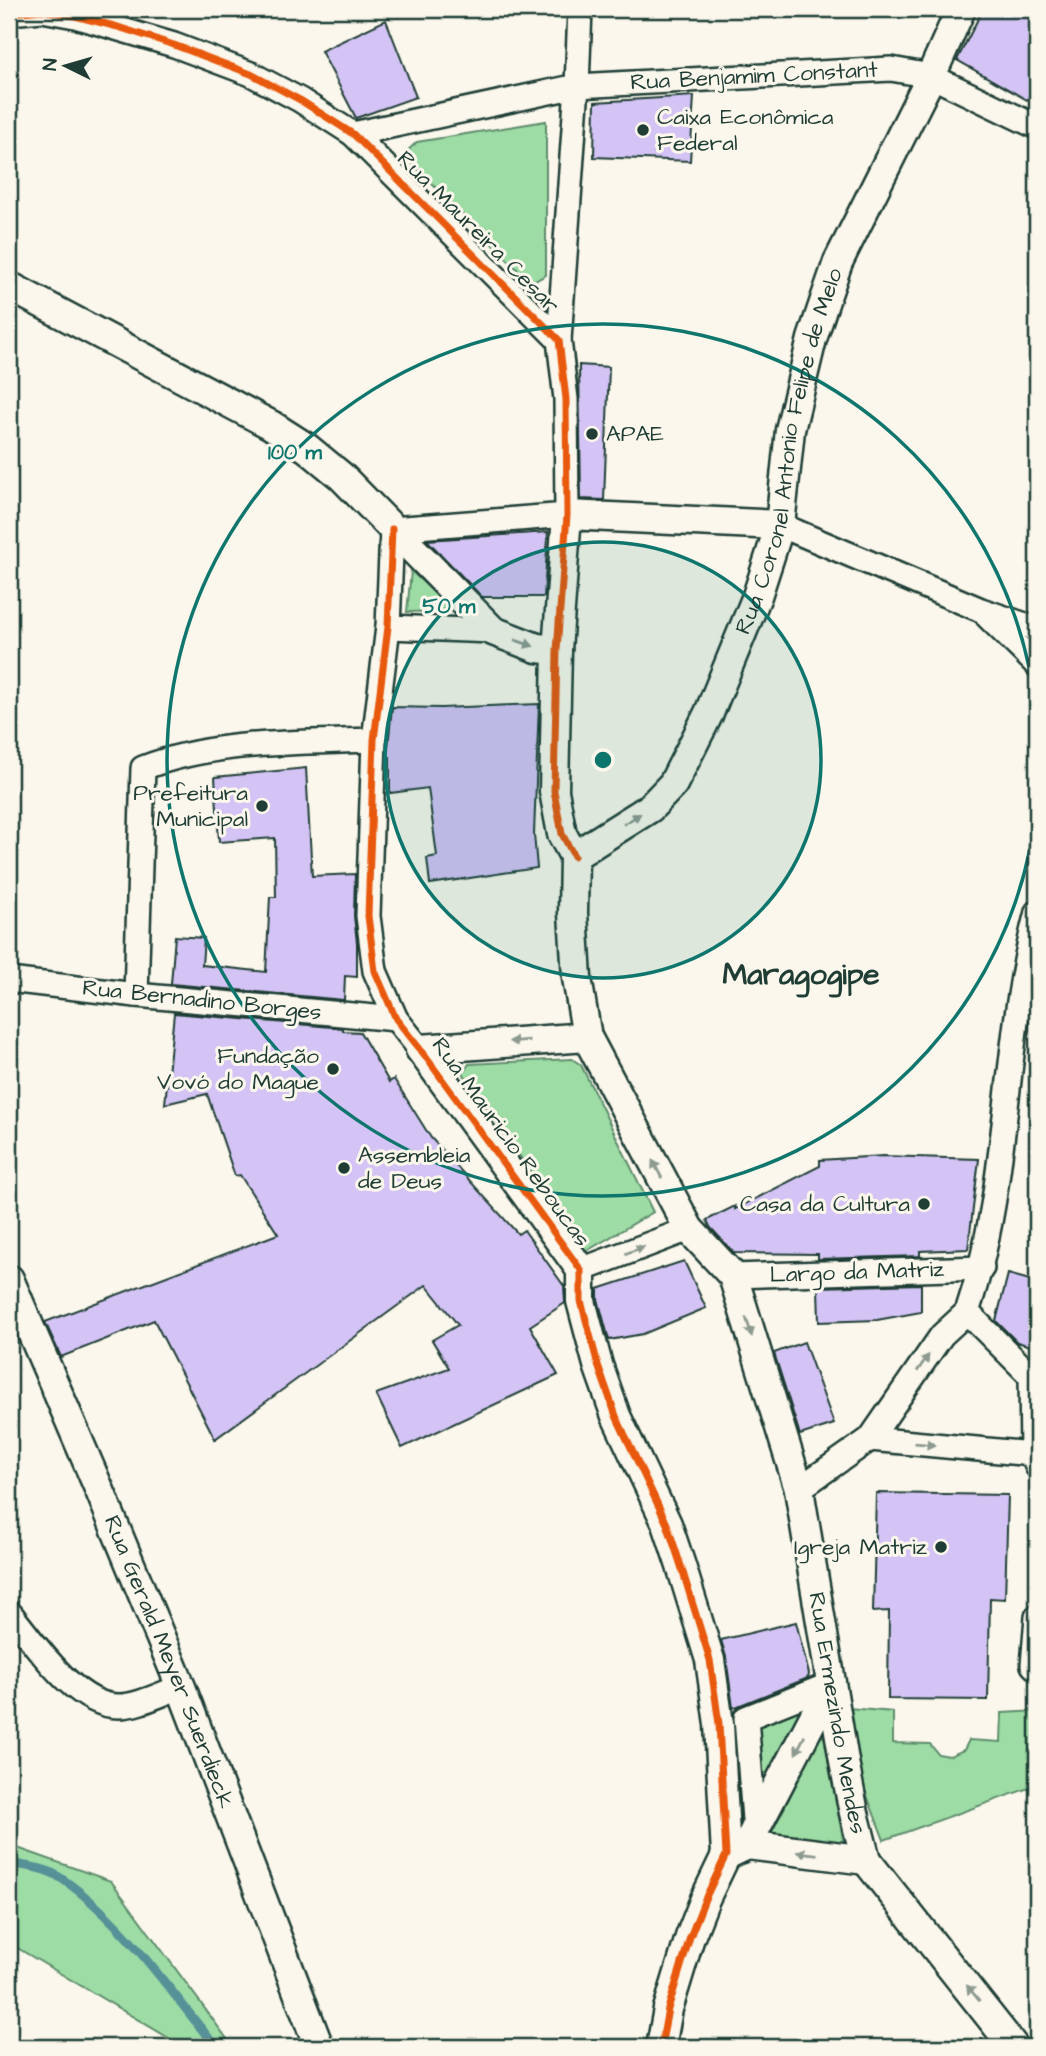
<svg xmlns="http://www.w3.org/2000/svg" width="1046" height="2056" font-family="'Architects Daughter',sans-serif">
<rect width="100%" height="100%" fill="#fbf7ec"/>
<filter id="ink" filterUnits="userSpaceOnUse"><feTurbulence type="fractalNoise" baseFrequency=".0143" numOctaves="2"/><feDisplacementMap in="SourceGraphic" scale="14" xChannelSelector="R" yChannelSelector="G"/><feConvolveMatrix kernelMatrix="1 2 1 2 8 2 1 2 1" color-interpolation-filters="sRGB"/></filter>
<g filter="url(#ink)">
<g fill="#9ddca5" stroke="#5e8c6c" stroke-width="2">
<polygon points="546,121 546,275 535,281 527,279 408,160 406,152 417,142"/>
<polygon points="411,571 454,611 407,612"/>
<polygon points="572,1059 581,1065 653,1212 585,1252 463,1073 469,1064"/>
<polygon points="848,1708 893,1712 893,1743 930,1744 938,1754 950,1756 964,1750 969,1740 1001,1742 1002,1713 1037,1711 1037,1785 884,1840 863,1785"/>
<polygon points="795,1709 800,1709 801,1715 762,1789 751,1723"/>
<polygon points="820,1736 824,1737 825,1740 844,1845 770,1836"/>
<polygon points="9,1845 111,1881 233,2047 184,2047 9,1943"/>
</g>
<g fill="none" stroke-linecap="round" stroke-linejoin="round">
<path stroke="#579198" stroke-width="9" d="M9,1863C23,1866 43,1867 56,1875C116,1912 171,1992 216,2047"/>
</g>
<g fill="#d4c4f5" stroke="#1f3d34" stroke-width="2">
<polygon points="983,9 1037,9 1037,83 1027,100 957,60"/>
<polygon points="386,20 416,97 356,118 321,51"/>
<polygon points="694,96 690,161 594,157 595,102"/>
<polygon points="579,365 609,367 604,500 581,499"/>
<polygon points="548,532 544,597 482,597 427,540"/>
<polygon points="539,704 534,834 537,868 430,884 427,858 437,856 428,788 390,793 390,757 387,757 392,707 441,708"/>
<polygon points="306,768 312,876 355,874 354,916 357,943 357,977 345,976 344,1000 171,984 175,936 204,938 202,965 266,972 270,897 276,897 275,838 219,842 215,777"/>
<polygon points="174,1013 343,1028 343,1031 360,1032 389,1082 394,1079 431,1138 518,1234 524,1230 564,1286 565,1303 530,1326 558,1375 402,1448 376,1394 449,1368 432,1340 458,1325 426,1285 215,1439 154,1320 61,1357 45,1322 278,1234 240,1175 235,1176 207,1094 165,1104"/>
<polygon points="883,1156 979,1159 968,1249 920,1251 920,1256 818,1259 818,1254 734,1253 710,1227 707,1220 735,1206 735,1209 820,1166 820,1160"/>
<polygon points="684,1261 706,1308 643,1334 609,1340 598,1299 598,1289"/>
<polygon points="1008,1274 1037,1282 1037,1348 1017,1342 996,1321"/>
<polygon points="921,1284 921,1312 877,1320 819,1322 818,1287"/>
<polygon points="804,1342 834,1424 800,1435 774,1353"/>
<polygon points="876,1493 1008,1495 1005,1599 990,1598 988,1700 888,1699 889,1611 873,1612"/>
<polygon points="796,1622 809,1674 808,1678 733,1708 726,1657 721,1640"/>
</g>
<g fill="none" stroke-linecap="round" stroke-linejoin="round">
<defs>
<g id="minor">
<polyline points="9,13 42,10 75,16 174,45 251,74 300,100 353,134 559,340 566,399 567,515 392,529 388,627 374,740 368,916 375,971 396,1019 420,1049"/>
<polyline points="353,134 577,86 891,69 931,76 1037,127"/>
<polyline points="559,340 577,86 580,9"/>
<polyline points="780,525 981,610 1037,629"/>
<polyline points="988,617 1037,665"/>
<polyline points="388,627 493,631"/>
<polyline points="9,980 136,995 396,1019"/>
<path d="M136,995L143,768C216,740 297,743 374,740"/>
<polyline points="581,1270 689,1229"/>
<polyline points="733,1276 982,1268"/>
<path d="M1031,1376L967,1312C1011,1183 1002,1043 1037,912"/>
<polyline points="1031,1376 1032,1454 1037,1466"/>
<polyline points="870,1439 942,1335 967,1312"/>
<polyline points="799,1489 870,1439 1032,1454"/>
<path d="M9,1612C34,1642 75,1706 118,1706C139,1706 162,1693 181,1687"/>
<polyline points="1037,1617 1033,1665 1037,1669"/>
<polyline points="755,1832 746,1718 831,1684"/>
</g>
<g id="tertiary">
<polyline points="9,286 271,425 307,448 341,476 493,631 537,648 557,650"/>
<path id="s1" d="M574,856L573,913L577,978L587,1037L689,1229L733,1276L799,1489L845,1767L854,1813L866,1860L1014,2047"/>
<path id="s2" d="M574,856L650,808L673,784L709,713L757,596L780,525L790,430L812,339L826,297L838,262L931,76L961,9"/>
<polyline points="574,856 562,834 554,791 557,650 567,515 780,525"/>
<polyline points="420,1049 581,1270 581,1301 598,1365 616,1416 667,1524 681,1566 710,1660 719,1724 726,1855 705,1899 690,1937 668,2009 661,2047"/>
<polyline points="420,1049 587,1037"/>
<path id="s3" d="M9,1279L100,1491L181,1687L319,2047"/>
<polyline points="747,1845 866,1860"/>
<polyline points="726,1855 747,1845 831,1684"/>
</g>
</defs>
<use href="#minor" stroke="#1f3d34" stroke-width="28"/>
<use href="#tertiary" stroke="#1f3d34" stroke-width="33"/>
<use href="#minor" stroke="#fbf7ec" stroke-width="23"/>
<use href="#tertiary" stroke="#fbf7ec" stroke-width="28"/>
<defs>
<g id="cycleway">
<polyline points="9,13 42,10 75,16 118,27 174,45 251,74 300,100 353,134 559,340 566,399 567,515 557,650 554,791 562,834 574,856"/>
<polyline points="392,529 388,627 374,740 368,916 375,971 396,1019 420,1049 581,1270 581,1301 598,1365 616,1416 667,1524 681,1566 710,1660 719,1724 726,1855 705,1899 690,1937 668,2009 661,2047"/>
</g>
</defs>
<use href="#cycleway" stroke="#fbf7ec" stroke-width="11"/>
<use href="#cycleway" stroke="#e8590c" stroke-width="7"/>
</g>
<defs><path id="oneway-solid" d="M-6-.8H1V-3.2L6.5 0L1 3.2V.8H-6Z" transform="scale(1.75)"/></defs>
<g fill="#8d9a90">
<use href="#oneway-solid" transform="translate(524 643) rotate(19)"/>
<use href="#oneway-solid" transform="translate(632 819) rotate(-32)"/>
<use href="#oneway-solid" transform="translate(519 1041) rotate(176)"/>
<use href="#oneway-solid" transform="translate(657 1169) rotate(-118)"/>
<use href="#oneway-solid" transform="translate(635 1250) rotate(-21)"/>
<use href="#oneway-solid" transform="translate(749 1327) rotate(73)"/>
<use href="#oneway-solid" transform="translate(923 1363) rotate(-55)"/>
<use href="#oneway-solid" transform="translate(925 1444) rotate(5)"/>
<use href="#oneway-solid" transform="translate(800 1745) rotate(117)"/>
<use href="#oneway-solid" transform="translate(807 1853) rotate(-173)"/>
<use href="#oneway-solid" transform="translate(973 1993) rotate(-129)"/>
</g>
</g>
<circle cx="603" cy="760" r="218" fill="#0f766e" fill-opacity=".12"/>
<g fill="none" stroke="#0f766e" stroke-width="3.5">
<circle cx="603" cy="760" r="218"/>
<path d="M1037 802A436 436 0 1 1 1037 718"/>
</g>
<g fill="#1f3d34" stroke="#fbf7ec" stroke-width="2.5">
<circle cx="643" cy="130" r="7"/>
<circle cx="592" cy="434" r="7"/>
<circle cx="262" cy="806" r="7"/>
<circle cx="333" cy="1069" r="7"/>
<circle cx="344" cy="1168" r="7"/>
<circle cx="924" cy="1204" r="7"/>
<circle cx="941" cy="1547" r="7"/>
</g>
<g text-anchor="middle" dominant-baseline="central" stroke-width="6" stroke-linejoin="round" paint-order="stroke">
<g font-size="23" fill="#1f3d34" stroke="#fbf7ec">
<text transform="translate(754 76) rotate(-3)">Rua Benjamim Constant</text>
<text transform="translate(478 232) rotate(45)">Rua Maureira Cesar</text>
<text stroke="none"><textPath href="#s2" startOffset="478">Rua Coronel Antonio Felipe de Melo</textPath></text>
<text transform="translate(202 1000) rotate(6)">Rua Bernadino Borges</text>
<text transform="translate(511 1142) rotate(54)">Rua Mauricio Reboucas</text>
<text transform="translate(857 1272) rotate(-2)">Largo da Matriz</text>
<text stroke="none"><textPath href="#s3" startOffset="415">Rua Gerald Meyer Suerdieck</textPath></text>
<text stroke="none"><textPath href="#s1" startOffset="914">Rua Ermezindo Mendes</textPath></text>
</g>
<g font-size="23" fill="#1f3d34" stroke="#fbf7ec" text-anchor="end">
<text x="657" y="117" text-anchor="start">Caixa Econômica<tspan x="657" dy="26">Federal</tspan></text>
<text x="606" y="434" text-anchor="start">APAE</text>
<text x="248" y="793">Prefeitura<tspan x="248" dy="26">Municipal</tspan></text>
<text x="319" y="1056">Fundação<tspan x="319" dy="26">Vovó do Mague</tspan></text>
<text x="358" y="1155" text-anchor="start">Assembleia<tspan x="358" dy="26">de Deus</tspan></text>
<text x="910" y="1204">Casa da Cultura</text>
<text x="927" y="1547">Igreja Matriz</text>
</g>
<g font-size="30" font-weight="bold" fill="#1f3d34" stroke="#fbf7ec">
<text x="801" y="975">Maragogipe</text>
</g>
</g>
<circle cx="603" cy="760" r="10" fill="#0f766e" stroke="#fbf7ec" stroke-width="3.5"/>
<g font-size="21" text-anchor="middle" font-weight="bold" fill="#0f766e" stroke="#fbf7ec" stroke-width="6" stroke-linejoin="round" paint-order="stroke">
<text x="295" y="459">100 m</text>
<text x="449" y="613">50 m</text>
</g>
<rect width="1046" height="2056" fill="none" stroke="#fbf7ec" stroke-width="35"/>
<rect x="18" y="18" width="1011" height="2021" fill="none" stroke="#1f3d34" stroke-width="2.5" filter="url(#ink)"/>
<g transform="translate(66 66) rotate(275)" stroke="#fbf7ec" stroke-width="5" paint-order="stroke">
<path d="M0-5L12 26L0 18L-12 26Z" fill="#1f3d34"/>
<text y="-10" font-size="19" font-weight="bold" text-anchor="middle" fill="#1f3d34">N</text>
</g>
</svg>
